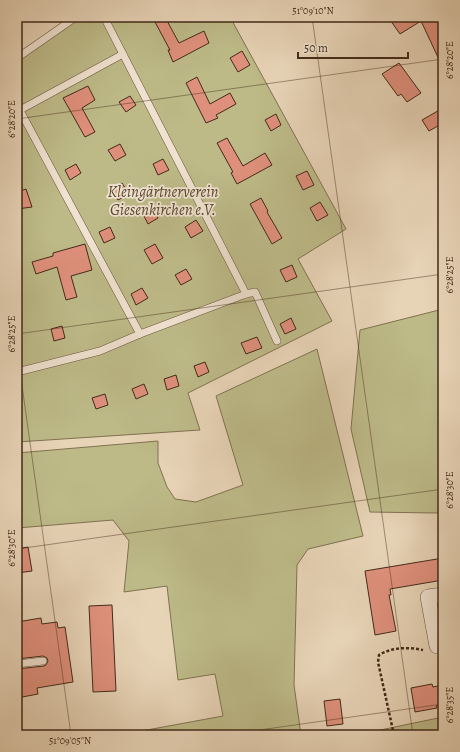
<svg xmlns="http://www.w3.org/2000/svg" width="460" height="752" font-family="Alegreya,serif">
<rect width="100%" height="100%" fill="#e7d3b6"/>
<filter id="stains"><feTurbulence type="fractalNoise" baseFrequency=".005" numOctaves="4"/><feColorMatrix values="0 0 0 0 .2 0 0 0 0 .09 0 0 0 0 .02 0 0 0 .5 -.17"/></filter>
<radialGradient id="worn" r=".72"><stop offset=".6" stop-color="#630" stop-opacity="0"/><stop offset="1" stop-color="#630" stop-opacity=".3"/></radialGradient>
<g fill="#bdba88" stroke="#807250">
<polygon points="78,17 230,17 346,229 298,259 332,321 188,393 200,430 17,442 17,59"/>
<polygon points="443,309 443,512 436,513 370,512 351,429 360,330"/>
<polygon points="317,349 363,536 308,549 297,565 294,685 301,735 136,735 136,732 223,716 215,674 178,680 167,586 124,592 129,541 113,520 17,528 17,453 158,441 158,463 167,487 175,499 196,502 243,485 216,396"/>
<polygon points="443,717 443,735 358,735 366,733"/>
</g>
<g fill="#df907c" stroke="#432a19">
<polygon points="165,17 179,43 204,31 209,43 173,62 168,50 170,50 155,22"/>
<polygon points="388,17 441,17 443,22 443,68 421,21 400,34"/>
<polygon points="242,51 250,65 238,72 230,58"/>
<polygon points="399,63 421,93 407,102 401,94 398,96 382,74"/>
<polygon points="197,77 210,104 230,93 236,104 216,115 218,118 206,123 186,83"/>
<polygon points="88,86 95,100 82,108 95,132 85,137 63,98"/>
<polygon points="130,96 136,105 126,112 119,102"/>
<polygon points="443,108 443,123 429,131 422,120"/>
<polygon points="276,114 281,125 271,131 265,120"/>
<polygon points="227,138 243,166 265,153 272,165 237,184 231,173 233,172 217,143"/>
<polygon points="120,144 126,155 115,161 108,150"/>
<polygon points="163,159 169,170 158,175 153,164"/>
<polygon points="76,164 81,173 70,180 65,170"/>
<polygon points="307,171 314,185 303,190 296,176"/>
<polygon points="122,183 129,194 118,200 111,189"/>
<polygon points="26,189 32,207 17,209 17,192"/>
<polygon points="261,198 268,211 267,212 282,238 272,244 250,204"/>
<polygon points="320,202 328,215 317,221 310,208"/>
<polygon points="152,207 158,218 148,224 142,212"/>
<polygon points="196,220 203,231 191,238 185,227"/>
<polygon points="110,227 115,238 104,243 99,232"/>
<polygon points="85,244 92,270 71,276 77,297 66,300 57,267 36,274 32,262 53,256 53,253"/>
<polygon points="155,244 163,258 152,264 144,250"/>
<polygon points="292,265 297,277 286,282 280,270"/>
<polygon points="186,269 192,279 181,285 175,275"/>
<polygon points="142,288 148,298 136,305 131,294"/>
<polygon points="291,318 296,329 285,334 280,324"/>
<polygon points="62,326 65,338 54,341 51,329"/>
<polygon points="257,337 262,348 246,354 241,343"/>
<polygon points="205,362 209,372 198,377 194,366"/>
<polygon points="176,375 179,386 167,390 164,379"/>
<polygon points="144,384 148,394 136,399 132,389"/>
<polygon points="105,394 108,405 96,409 92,398"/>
<polygon points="28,547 32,571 17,573 17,549"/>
<polygon points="443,558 443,580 390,589 391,595 389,595 396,631 375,635 365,571"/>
<polygon points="112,605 116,691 93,692 89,606"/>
<polygon points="41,618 42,624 57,622 58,628 65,627 73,682 37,688 38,694 17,698 17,669 44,666 46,665 48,661 47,658 43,656 17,659 17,622"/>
<polygon points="432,684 433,687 443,685 443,705 436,706 437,708 415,712 411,688"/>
<polygon points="340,699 343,724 327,726 324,701"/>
</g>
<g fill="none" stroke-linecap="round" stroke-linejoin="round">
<defs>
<g id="service">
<polyline points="17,58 76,17"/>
<polyline points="17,105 140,334 246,294 105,19"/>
<polyline points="20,110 123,54"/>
<polyline points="246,294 255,292 277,341"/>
<polyline points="17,372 100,351 140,334"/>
<polyline points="17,664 43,661"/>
</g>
<polyline id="minor" points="437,646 428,597 443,595"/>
</defs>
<use href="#service" stroke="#6c5440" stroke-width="8"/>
<use href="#minor" stroke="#6c5440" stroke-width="16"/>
<path stroke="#432a19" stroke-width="2.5" stroke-dasharray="3 2" stroke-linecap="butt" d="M394,735L378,662L379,655C392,647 408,647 423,650"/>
<use href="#service" stroke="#efe2d0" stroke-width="7"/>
<use href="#minor" stroke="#efe2d0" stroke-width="15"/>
</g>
<path fill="none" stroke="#432a19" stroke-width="1" stroke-opacity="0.45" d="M312,17L413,735M17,119L443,59M17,334L443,274M17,350L71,735M17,549L443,489M224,735L443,704"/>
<g text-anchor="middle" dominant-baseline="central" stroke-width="3.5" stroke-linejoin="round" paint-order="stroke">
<g font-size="16" font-style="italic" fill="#5b472f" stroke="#efe2d0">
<text x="163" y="192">Kleingärtnerverein<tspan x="163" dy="18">Giesenkirchen e.V.</tspan></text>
</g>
</g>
<rect width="460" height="752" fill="none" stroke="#e7d3b6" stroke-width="44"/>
<path d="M298 52v6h110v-6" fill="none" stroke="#432a19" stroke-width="2"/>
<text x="304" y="52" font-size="12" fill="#432a19" stroke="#efe2d0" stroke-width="3" paint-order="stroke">50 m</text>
<rect x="22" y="22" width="416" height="708" fill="none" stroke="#432a19" stroke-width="1.5"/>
<g font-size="10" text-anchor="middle" fill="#432a19">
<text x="313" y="14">51°09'10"N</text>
<text transform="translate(449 60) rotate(-90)" y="4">6°28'20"E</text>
<text transform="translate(11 119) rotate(-90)" y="4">6°28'20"E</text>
<text transform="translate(449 275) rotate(-90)" y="4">6°28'25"E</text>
<text transform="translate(11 334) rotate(-90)" y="4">6°28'25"E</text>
<text transform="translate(449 490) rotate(-90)" y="4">6°28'30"E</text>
<text transform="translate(11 548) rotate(-90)" y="4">6°28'30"E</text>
<text transform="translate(449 705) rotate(-90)" y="4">6°28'35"E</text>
<text x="70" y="744">51°09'05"N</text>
</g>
<rect width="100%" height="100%" filter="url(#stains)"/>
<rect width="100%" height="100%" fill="url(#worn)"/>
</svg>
